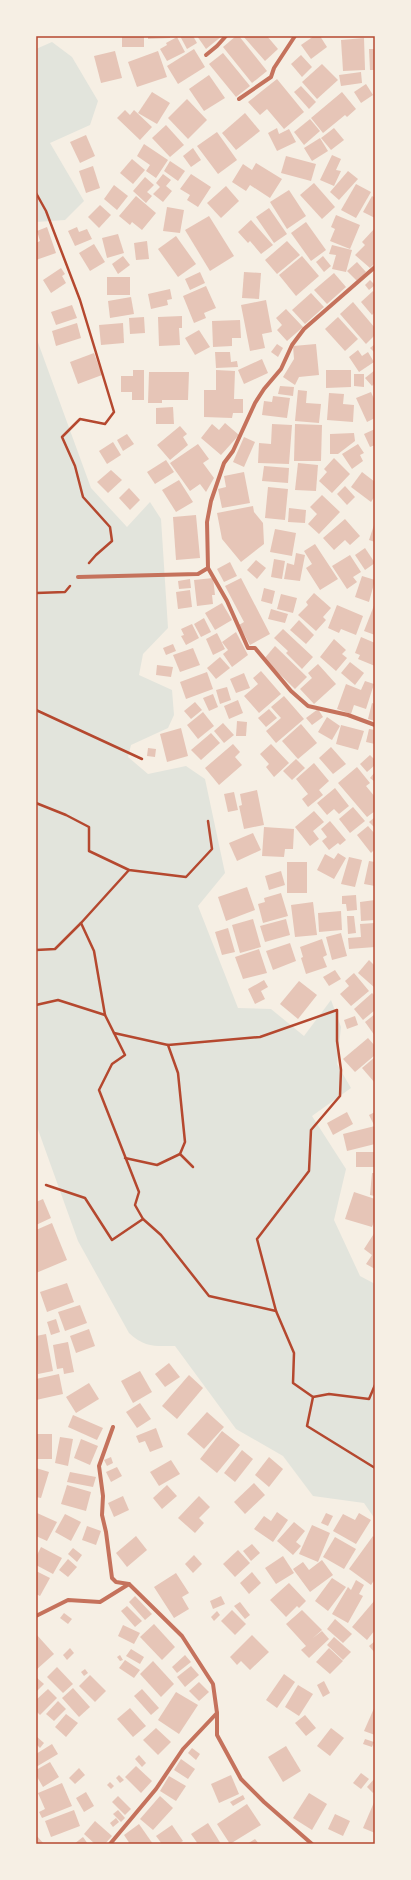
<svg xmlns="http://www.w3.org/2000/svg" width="411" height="1880" font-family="'Work Sans',sans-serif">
<rect width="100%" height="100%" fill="#f6efe4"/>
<g fill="#e2e4dc">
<polygon points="52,42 72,57 98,101 90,125 50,143 84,201 65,220 36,222 36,49"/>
<path d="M36,337L91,488L127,527L150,502L161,519L168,628L143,654L139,675L172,690L174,715L168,728L131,745L128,757L148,774L186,766L205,779L225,873L198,906L238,1008L271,1009L304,1036L331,1000L341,1027L337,1064L351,1088L312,1116L346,1169L334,1220L360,1276L375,1284V1519L364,1503L313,1496L283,1456L236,1429L175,1346C155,1346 145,1348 129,1333L78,1241L36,1124Z"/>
</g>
<g fill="#e6c5b7">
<rect x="122" y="36" width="22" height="11"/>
<polygon points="148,36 170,36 170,38 148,39"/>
<polygon points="180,36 193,36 197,43 187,49"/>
<polygon points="197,36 222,36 206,49"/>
<polygon points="236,36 239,36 267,71 252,83 223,47"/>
<polygon points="243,36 267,36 278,49 265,61"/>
<polygon points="314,36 320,36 327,47 311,59 301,45"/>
<polygon points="177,37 185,52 167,61 160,49 167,45 166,43"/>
<polygon points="364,38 365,70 343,71 341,40"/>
<polygon points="194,49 205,67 178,84 167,66"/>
<polygon points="369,49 375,49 375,70 370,70"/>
<polygon points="115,51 122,78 101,83 94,56"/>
<polygon points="158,51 167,77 137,87 128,62"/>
<polygon points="223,53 250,86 236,97 209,64"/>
<polygon points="301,55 312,67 302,77 291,64"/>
<polygon points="322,64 338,80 317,99 302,82"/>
<polygon points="361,72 362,83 341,86 339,75"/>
<polygon points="209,75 225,98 204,111 189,89"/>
<polygon points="277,79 304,112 284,129 267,109 260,115 248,102"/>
<polygon points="366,84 373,95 361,103 354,92"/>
<polygon points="301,86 316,102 309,109 294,92"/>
<polygon points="152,92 170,103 157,124 138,113"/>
<polygon points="342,92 356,109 347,117 345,115 323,133 311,118"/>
<polygon points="187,99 207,120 188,139 168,118"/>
<polygon points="125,110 130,115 134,110 152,127 140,140 117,118"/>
<polygon points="245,113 260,131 236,150 222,133"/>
<polygon points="310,119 320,131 304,145 294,132"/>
<polygon points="166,125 184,145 170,157 152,138"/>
<polygon points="277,128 279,134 289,129 296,142 277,151 268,133"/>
<polygon points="334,128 344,140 331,150 321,138"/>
<polygon points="217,132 237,160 218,174 197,146"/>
<polygon points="86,135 95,156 80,163 70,142"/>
<polygon points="320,138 328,151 312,161 304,148"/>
<polygon points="144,144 168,160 156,178 146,171 150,165 137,156"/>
<polygon points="193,148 201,160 191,167 183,156"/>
<polygon points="332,155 341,159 336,170 341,171 334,186 320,180"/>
<polygon points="286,156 316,164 311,181 281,173"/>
<polygon points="132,159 145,170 133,184 120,173"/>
<polygon points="170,161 185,171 178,181 164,171"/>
<polygon points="256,163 282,179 270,198 250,185 246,191 232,182 243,164 252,170"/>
<polygon points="93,166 100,188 86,193 79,171"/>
<polygon points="348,171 358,179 339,200 330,192"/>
<polygon points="163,174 171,180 166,186 172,191 163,202 153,194 160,187 156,183"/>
<polygon points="191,174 211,187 198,207 187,200 190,195 180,189"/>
<polygon points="145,177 154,185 147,192 152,196 146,203 133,191"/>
<polygon points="314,183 335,207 322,219 300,195"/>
<polygon points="356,184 371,192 356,218 341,210"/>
<polygon points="114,185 128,196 117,210 104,199"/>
<polygon points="226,186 239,201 221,218 207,203"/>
<polygon points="289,190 306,216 287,229 270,202"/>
<polygon points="136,196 156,213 142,230 132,222 130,225 119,216"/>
<polygon points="372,196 375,198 375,218 363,212"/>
<polygon points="100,205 111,215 99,228 88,217"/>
<polygon points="167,207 184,210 180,233 163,231"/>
<polygon points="269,208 287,234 274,243 256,217"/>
<polygon points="336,215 360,225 350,249 330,241 335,229 331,227"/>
<polygon points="209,216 234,256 210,271 185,230"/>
<polygon points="251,220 273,245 261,254 250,241 248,243 238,232"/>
<polygon points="306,222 326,250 311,261 291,233"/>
<polygon points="47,227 56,253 36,260 36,243 40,241 37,231"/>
<polygon points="77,227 79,232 87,229 92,239 75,246 68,231"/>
<polygon points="375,228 375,263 370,268 355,255 365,245 362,242"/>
<polygon points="118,234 124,253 107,258 102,238"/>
<polygon points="176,236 196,264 178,277 158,249"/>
<polygon points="147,241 149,259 136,260 134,243"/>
<polygon points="287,241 300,255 277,274 265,260"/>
<polygon points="94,244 105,262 90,271 79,253"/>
<polygon points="332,245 352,250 346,272 332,269 336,255 329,254"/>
<polygon points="123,256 130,265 118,274 112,264"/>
<polygon points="302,256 319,276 296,296 279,275"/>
<polygon points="323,256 331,266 324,272 316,262"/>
<polygon points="357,262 366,272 357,281 347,271"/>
<polygon points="61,268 65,274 62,276 66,283 51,293 43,280"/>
<polygon points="200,272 205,283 190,290 185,279"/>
<polygon points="244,272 261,273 259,299 242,298"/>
<polygon points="334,273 346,287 327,304 314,290"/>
<rect x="107" y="277" width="23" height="18"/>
<polygon points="370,280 375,285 369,290 365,285"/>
<polygon points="206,286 216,308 204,313 206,318 194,323 183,296"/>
<polygon points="170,289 172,299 167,300 168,305 151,309 148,294"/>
<polygon points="373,291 375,294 375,312 372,315 361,302"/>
<polygon points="311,293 324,307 305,324 292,310"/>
<polygon points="131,297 134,314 110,318 108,301"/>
<polygon points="266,300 272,332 262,334 265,348 250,351 241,305"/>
<polygon points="353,302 375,328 375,335 366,344 340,314"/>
<polygon points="72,305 77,318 56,325 51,312"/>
<polygon points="286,309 303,327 287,341 277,330 282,325 276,318"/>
<polygon points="182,316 182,328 179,328 180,345 159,346 158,317"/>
<polygon points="144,317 145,333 130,334 129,318"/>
<polygon points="338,317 358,339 345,351 325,329"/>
<polygon points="240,320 241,338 232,338 232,346 213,347 212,321"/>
<polygon points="77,323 81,338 56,346 52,331"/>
<polygon points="123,323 124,343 101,345 99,325"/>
<polygon points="199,330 210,347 195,355 185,338"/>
<polygon points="277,344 283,348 278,357 271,352"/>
<polygon points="316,344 319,375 299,377 295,385 283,377 294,359 293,346"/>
<polygon points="375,344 375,353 370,348"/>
<polygon points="358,350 362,356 368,352 374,362 359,372 349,357"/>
<polygon points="215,352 230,352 231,362 237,361 238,367 216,368"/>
<polygon points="94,353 102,375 78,384 70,362"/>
<polygon points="262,359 268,373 244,384 238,370"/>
<polygon points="133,370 144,370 144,400 132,400 132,392 121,392 121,376 133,376"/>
<polygon points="216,370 235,371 234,399 243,399 243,413 233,413 232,418 204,417 204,390 216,390"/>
<polygon points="326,370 351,370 351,387 326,388"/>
<polygon points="375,370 375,383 372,386 365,378"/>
<polygon points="149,372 189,372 188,400 162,400 162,403 148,403"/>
<polygon points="354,374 364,374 364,387 354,386"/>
<polygon points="280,386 294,387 293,396 278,394"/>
<polygon points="298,390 307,391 306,403 321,404 319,423 295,421"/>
<polygon points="371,392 375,401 375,418 367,422 356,398"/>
<polygon points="329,393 344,394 343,404 354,405 353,422 327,420"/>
<polygon points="273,396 290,398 287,418 262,415 264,401 272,402"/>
<polygon points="173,407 174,424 156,424 156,408"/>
<polygon points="225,423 239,435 221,455 201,438 212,424 219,430"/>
<polygon points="272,424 292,425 289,464 258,463 259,443 271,444"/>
<polygon points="295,424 322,425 321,461 294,461"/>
<polygon points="180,426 187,434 183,437 188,445 170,460 157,445"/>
<polygon points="375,429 375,445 370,447 364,434"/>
<polygon points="354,433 355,441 338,454 330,454 330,434"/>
<polygon points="127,434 134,444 123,451 117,440"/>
<polygon points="244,437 255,442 244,467 233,462"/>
<polygon points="113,442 121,455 107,464 99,451"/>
<polygon points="198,444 209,459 203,463 214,478 206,492 200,484 190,491 170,463"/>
<polygon points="358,444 364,453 360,455 363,461 352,469 342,454"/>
<polygon points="334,458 350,474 332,493 319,481 327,472 324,469"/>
<polygon points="166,460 174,472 155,484 147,472"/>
<polygon points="298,463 318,465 316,491 295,490"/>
<polygon points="264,466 289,468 288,483 262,481"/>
<polygon points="111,470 122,480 108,493 97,482"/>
<polygon points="244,472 250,503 222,508 218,489 226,487 224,476"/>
<polygon points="362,472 375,482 375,496 371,502 351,487"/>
<polygon points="179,480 193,502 176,512 162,490"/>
<polygon points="345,486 355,497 347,505 337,494"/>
<polygon points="268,487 288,489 285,520 265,518"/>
<polygon points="129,488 140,500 130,510 119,498"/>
<polygon points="322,495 340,512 319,534 308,524 317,514 310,507"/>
<polygon points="253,506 254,512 263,523 264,544 241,562 222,539 217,513"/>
<polygon points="289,508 306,510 305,523 288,522"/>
<polygon points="196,515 200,558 176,560 173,517"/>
<polygon points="345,519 360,536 350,545 345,540 334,550 323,538"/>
<polygon points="374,525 375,525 375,542 369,540"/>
<polygon points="275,529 296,533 292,556 270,552"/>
<polygon points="315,544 338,579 320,590 306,568 312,564 304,551"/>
<polygon points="365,548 375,563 365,570 355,555"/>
<polygon points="296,553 305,555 300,581 284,579 287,563 294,565"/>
<polygon points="350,555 361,572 353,577 357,582 347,589 332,566"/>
<polygon points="274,559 285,561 282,579 271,577"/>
<polygon points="256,560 266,568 257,579 247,570"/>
<polygon points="230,562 237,576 224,582 217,569"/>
<polygon points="362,576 375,580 369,602 355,597"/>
<polygon points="213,578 215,595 212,595 213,604 197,606 194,580"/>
<polygon points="241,578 270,634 250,645 239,625 244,622 225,586"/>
<polygon points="190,579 191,588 179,589 178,581"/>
<polygon points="264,588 275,591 272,604 261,601"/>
<polygon points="190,590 192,607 178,609 176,592"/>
<polygon points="314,593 331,608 323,617 326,620 316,631 298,615 308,605 306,602"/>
<polygon points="281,594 297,598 293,613 277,609"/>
<polygon points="222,603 232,620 215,630 205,613"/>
<polygon points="375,603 375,635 364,631"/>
<polygon points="337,605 363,616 356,635 341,629 339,633 328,628"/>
<polygon points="271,609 288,614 285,623 268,619"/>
<polygon points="204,618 211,632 201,637 194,624"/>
<polygon points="299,620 314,635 306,644 290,630"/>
<polygon points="192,624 199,638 186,645 181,636 184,635 181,629"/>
<polygon points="283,629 313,657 302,669 286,653 288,651 274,638"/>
<polygon points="236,632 248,655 232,667 223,654 228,650 222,642"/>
<polygon points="217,633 225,649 213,655 206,639"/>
<polygon points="361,637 375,643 375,666 358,659 360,655 355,653"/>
<polygon points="334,639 346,650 342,654 347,658 336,671 320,657"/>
<polygon points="173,644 176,651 166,655 163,648"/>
<polygon points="275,646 307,677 295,689 264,659"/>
<polygon points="193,648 200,665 180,672 173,655"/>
<polygon points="220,657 230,668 216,679 207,668"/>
<polygon points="350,662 364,673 355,685 341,673"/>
<polygon points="318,664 336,684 314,704 300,689 312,678 308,673"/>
<polygon points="157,665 173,667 171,677 156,675"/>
<polygon points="261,671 281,694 259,713 244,696 258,684 253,678"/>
<polygon points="207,672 213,689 186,699 180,682"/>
<polygon points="244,673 250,688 236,693 230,679"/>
<polygon points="365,681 374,684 366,709 354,705 351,714 337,709 346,684 361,690"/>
<polygon points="227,687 231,700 220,704 216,690"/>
<polygon points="213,694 218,707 209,711 203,698"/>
<polygon points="284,696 304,719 276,743 266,731 281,718 271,707"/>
<polygon points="238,700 243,713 229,719 224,706"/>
<polygon points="195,702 202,710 191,719 184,711"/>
<polygon points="372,703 375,704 375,721 368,719"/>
<polygon points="269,709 277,718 266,727 258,718"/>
<polygon points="318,709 323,717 312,725 306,718"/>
<polygon points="203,712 214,726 198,739 187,725"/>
<polygon points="327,717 340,726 332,740 318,732"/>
<polygon points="237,721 247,722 246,736 236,736"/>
<polygon points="223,723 234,735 224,743 214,731"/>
<polygon points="301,724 317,743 298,759 282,741"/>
<polygon points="341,725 364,731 358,750 336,744"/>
<polygon points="181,728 188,756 167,762 160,734"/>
<polygon points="369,729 375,730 375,744 366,742"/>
<polygon points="211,733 220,743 201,760 191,750"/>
<polygon points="233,744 240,752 235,757 242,765 219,785 205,768"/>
<polygon points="271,744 289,763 274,777 266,767 269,764 260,754"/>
<polygon points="331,747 346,764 333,774 319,758"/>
<polygon points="148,748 156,749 155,757 147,756"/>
<polygon points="370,755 375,760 375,765 367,772 360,764"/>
<polygon points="296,759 305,768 292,780 283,771"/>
<polygon points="314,763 329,781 319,790 323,795 308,807 302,799 308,794 296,779"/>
<polygon points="357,767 370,783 366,786 375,797 375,811 367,817 338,783"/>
<polygon points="375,772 375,782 370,778"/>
<polygon points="335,788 349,806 339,814 334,809 327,815 317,803"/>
<polygon points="257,790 264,825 244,829 239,806 242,805 240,794"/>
<polygon points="234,792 238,810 228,812 224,794"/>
<polygon points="353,807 365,821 350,833 339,819"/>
<polygon points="314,811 324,822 313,831 319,839 310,846 295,827"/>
<polygon points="375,817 375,828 369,822"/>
<polygon points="330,821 346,840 340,845 338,843 329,850 322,841 327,837 321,829"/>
<polygon points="368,826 375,834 375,849 371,853 357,835"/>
<polygon points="264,827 294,829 293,849 285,849 284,857 262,856"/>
<polygon points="253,833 261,850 237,861 229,843"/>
<polygon points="338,853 346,858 334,879 317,870 325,854 334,859"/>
<polygon points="349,857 362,860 355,887 341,884"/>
<polygon points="369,861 375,862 375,886 364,884"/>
<rect x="287" y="862" width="20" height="31"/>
<polygon points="281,871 285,885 269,890 265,876"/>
<polygon points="247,887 255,910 226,921 218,897"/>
<polygon points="281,893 288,916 263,923 258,904 265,902 264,898"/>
<polygon points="356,895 357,910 347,911 346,904 342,904 342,896"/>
<polygon points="375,900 375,920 361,921 360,902"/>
<polygon points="313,902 317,935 295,937 291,905"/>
<polygon points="341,911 342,930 319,932 318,913"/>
<polygon points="347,916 354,916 356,933 348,934"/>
<polygon points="253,919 261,947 240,953 232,925"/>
<polygon points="286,919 290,935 265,942 260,926"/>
<polygon points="375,923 375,947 349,949 348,938 361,937 360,924"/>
<polygon points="228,928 235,952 222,955 215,932"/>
<polygon points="341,933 347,956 332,960 326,937"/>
<polygon points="322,939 327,955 323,957 327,967 306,974 301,958 303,957 300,947"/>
<polygon points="290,943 296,961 273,970 266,951"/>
<polygon points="259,949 267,973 243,979 235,957"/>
<polygon points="369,960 375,966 375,988 358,973"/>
<polygon points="335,970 341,979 329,986 323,977"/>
<polygon points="354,973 369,991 351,1006 340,994 349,986 345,981"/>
<polygon points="264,980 268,987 261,991 265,999 255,1004 248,989"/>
<polygon points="299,981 317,995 298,1019 280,1004"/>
<polygon points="372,993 375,996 375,1010 363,1020 354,1009"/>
<polygon points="375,1014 375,1036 365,1022"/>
<polygon points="355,1016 358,1025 347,1029 344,1020"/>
<polygon points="368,1038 375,1046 375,1055 355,1072 343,1059"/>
<polygon points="375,1057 375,1083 362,1068"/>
<polygon points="347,1112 353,1124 333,1135 327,1123"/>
<polygon points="375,1112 375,1125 374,1125 369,1115"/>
<polygon points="375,1126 375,1144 347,1151 343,1134"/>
<rect x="356" y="1152" width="19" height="15"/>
<polygon points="372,1173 375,1173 375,1196 370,1195"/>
<polygon points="354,1192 375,1199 375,1219 372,1227 345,1219"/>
<polygon points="43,1199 51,1218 36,1225 36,1202"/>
<polygon points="52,1223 67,1260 36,1273 36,1230"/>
<polygon points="375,1232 375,1269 366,1264 372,1255 364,1249"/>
<polygon points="67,1283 74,1302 47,1312 40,1292"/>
<polygon points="80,1305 87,1323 65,1331 58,1312"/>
<polygon points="56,1319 60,1332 51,1335 47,1322"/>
<polygon points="89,1329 95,1346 76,1353 70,1336"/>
<polygon points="46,1334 53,1371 38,1374 36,1336"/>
<polygon points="68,1342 74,1372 64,1374 63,1368 57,1369 53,1345"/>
<polygon points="169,1363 180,1377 165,1387 155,1374"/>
<polygon points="140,1371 152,1392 133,1403 121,1381"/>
<polygon points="59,1374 63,1394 36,1400 36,1379"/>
<polygon points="189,1375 203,1388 177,1419 162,1406"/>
<polygon points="89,1383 99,1399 76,1413 66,1397"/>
<polygon points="140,1403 151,1419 137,1428 126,1412"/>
<polygon points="207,1412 224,1427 204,1449 187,1434"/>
<polygon points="73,1415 103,1428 97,1440 68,1427"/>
<polygon points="156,1428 163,1447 150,1452 145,1441 139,1443 136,1436"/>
<polygon points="222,1431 240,1445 217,1473 200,1459"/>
<rect x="36" y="1434" width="16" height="25"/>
<polygon points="60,1437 73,1439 68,1466 55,1463"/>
<polygon points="81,1439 98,1446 90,1465 74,1458"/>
<polygon points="242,1450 253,1459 235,1482 224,1473"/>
<polygon points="111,1457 113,1463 107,1466 104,1460"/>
<polygon points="269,1457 283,1469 269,1487 255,1475"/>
<polygon points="171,1460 180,1474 159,1486 150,1472"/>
<polygon points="117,1467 122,1476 111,1482 106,1472"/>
<polygon points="36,1468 49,1472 41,1498 36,1497"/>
<polygon points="70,1472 96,1477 93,1487 67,1482"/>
<polygon points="254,1483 265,1495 245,1514 234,1502"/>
<polygon points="67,1485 91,1492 86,1511 61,1504"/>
<polygon points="167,1485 177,1496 162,1509 153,1498"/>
<polygon points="123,1496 129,1510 114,1517 108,1503"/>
<polygon points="199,1496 210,1507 199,1518 204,1523 195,1533 178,1518"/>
<polygon points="277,1512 288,1520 273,1542 254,1529 264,1516 271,1521"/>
<polygon points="37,1513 57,1522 47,1541 36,1536"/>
<polygon points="326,1513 333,1516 328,1526 321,1523"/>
<polygon points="359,1513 371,1520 356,1544 333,1531 343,1514 355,1520"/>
<polygon points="65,1514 81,1522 71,1541 55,1532"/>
<polygon points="294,1522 305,1531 296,1542 301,1546 293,1555 277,1541"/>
<polygon points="312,1525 330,1533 318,1562 299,1554"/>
<polygon points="87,1526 101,1531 96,1545 82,1540"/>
<polygon points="136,1536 147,1550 127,1567 116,1553"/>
<polygon points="373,1536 375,1538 375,1579 371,1585 349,1569"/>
<polygon points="335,1537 356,1549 344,1569 323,1557"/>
<polygon points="252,1544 260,1553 251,1561 243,1551"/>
<polygon points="41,1547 62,1558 53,1574 36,1565 36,1557"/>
<polygon points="73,1548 82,1555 77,1562 68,1554"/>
<polygon points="238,1550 250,1563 235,1577 223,1564"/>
<polygon points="194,1555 202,1564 193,1573 185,1564"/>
<polygon points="283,1556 294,1573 276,1584 265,1568"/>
<polygon points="68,1559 77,1567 68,1577 59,1570"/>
<polygon points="322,1560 333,1575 310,1592 293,1569 303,1562 309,1570"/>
<polygon points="36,1571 50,1578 40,1596 36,1594"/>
<polygon points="252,1572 261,1583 249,1594 240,1583"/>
<polygon points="176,1573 189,1593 182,1597 189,1609 174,1618 154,1587"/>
<polygon points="332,1578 346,1587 328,1611 315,1601"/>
<polygon points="356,1580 364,1585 359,1594 363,1596 348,1623 332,1614 348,1587 351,1590"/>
<polygon points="289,1583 306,1601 299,1608 297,1606 286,1617 270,1600"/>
<polygon points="135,1596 152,1614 145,1620 129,1602"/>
<polygon points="221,1596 225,1604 213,1609 210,1601"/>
<polygon points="375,1600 375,1630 367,1640 352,1627"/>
<polygon points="240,1602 250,1615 245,1619 234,1606"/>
<polygon points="127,1606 142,1621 135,1627 121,1611"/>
<polygon points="232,1610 246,1624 235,1635 221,1621"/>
<polygon points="302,1610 322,1630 313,1638 322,1631 329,1639 309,1658 301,1650 306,1646 286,1624"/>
<polygon points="217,1611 220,1615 214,1621 211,1617"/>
<polygon points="64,1613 72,1619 68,1624 60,1618"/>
<polygon points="335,1619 352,1634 343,1643 327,1629"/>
<polygon points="154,1624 175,1647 162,1660 140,1637"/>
<polygon points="123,1625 140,1633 134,1644 118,1636"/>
<polygon points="36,1634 54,1654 36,1670"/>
<polygon points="252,1635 269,1652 250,1670 241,1661 237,1665 230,1657"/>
<polygon points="334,1637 351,1652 343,1660 327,1645"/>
<polygon points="375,1641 375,1653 369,1646"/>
<polygon points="70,1648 74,1653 67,1660 63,1655"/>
<polygon points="329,1648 343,1661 330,1674 316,1662"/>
<polygon points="131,1649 144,1657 140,1664 126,1656"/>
<polygon points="120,1655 123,1660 120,1661 117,1657"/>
<polygon points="185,1655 191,1662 177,1673 172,1667"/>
<polygon points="125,1660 140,1670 134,1678 119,1668"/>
<polygon points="153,1661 174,1684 161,1697 140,1674"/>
<polygon points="191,1666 199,1675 185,1687 177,1677"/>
<polygon points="57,1667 73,1684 63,1693 47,1677"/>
<polygon points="85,1669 88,1673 84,1676 81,1672"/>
<polygon points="284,1674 295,1682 277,1708 266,1700"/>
<polygon points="90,1675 106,1691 95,1702 79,1686"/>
<polygon points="36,1677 44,1684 36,1692"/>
<polygon points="324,1681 330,1693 323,1697 317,1685"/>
<polygon points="199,1682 209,1692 199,1701 189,1691"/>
<polygon points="298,1685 313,1694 299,1716 285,1707"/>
<polygon points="73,1688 90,1707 79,1717 62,1698"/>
<polygon points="48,1689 57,1698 40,1715 36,1711 36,1700"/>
<polygon points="142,1689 159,1708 151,1715 134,1696"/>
<polygon points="176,1692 198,1705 179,1734 158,1720"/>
<polygon points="58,1701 66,1709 54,1721 46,1714"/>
<polygon points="375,1706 375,1735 364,1731"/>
<polygon points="130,1708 146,1726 133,1737 117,1719"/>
<polygon points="66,1714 78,1723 66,1737 55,1727"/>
<polygon points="305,1715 316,1728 306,1736 295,1723"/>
<polygon points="156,1728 171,1742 158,1755 143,1740"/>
<polygon points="331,1728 344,1738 330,1756 317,1746"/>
<polygon points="36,1736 44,1743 40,1748 36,1744"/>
<polygon points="365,1739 374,1742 372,1747 363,1744"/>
<polygon points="52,1744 58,1754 36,1767 36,1754"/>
<polygon points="286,1746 301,1771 283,1782 268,1757"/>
<polygon points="192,1748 200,1754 196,1760 188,1753"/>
<polygon points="139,1755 146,1763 142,1767 135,1759"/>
<polygon points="181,1759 195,1769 188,1779 174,1770"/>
<polygon points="50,1762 59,1777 43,1787 36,1775 36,1770"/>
<polygon points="136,1766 152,1781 141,1793 125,1777"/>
<polygon points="79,1768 85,1775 75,1784 69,1778"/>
<polygon points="361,1773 369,1779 361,1789 353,1783"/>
<polygon points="119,1775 124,1780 120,1783 116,1778"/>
<polygon points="231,1775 239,1794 219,1803 211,1784"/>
<polygon points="169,1776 186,1786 176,1801 160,1791"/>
<polygon points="375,1778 375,1790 373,1793 367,1787"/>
<polygon points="110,1782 114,1786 111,1789 107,1785"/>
<polygon points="62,1783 72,1806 42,1818 39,1812 45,1809 38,1793"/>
<polygon points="86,1792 94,1806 84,1812 76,1798"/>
<polygon points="309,1793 327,1804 312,1830 293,1818"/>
<polygon points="243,1795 245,1799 233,1806 230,1802"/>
<polygon points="118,1796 131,1809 125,1815 112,1802"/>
<polygon points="160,1796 173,1808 153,1830 140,1819"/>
<polygon points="375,1800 375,1833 363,1828"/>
<polygon points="247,1804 261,1825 230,1844 217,1824"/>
<polygon points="74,1810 80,1826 51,1837 45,1821"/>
<polygon points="118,1810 125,1818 121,1822 113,1814"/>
<polygon points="335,1814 350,1821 343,1836 328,1829"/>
<polygon points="116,1818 119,1822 113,1827 110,1823"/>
<polygon points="95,1821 112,1836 105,1844 95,1844 84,1834"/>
<polygon points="208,1823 221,1844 198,1844 191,1834"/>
<polygon points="139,1824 153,1844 130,1844 124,1835"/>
<polygon points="172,1825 183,1841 178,1844 162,1844 156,1836"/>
<polygon points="36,1835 44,1844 36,1844"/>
<polygon points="83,1837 88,1844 74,1844"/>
<polygon points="255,1839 259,1844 247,1844"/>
</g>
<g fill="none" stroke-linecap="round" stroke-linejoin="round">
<g stroke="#b5482f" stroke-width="2.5">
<polyline points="36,193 46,211 80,300 114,412 105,424 80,419 62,437 75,466 83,497 110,527 112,541 96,555 89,563"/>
<polyline points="36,593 65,592 70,586"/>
<polyline points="36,710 142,759"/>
<polyline points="36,803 66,815 89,827 89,851 129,870 186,877 212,849 208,821"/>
<polyline points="129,870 81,923 94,951 105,1015 125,1055 112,1064 99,1090 139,1192 135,1205 143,1219 161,1235 209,1296 276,1311 294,1353 293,1383 313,1397 307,1426 375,1468"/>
<polyline points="36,950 55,949 81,923"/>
<polyline points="36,1005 58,1000 105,1015"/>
<polyline points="114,1033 168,1045 178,1073 185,1142 180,1154 193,1167"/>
<polyline points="168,1045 260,1037 337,1010 337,1041 341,1070 340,1096 311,1130 309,1171 257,1239 276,1311"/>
<polyline points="125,1158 157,1165 180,1154"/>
<polyline points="46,1185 85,1198 112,1240 143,1219"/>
<polyline points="313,1397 329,1394 369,1399 375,1385"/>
</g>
<g stroke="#c5725c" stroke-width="4">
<polyline points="206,55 217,46 226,36"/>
<polyline points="239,99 271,77 274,68 295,36"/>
<polyline points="375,267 304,329 292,345 281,369 264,389 255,403 233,451 224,463 211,501 207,522 208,568 227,601 248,648 255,648 291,691 308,706 348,715 375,725"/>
<polyline points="78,577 198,574 208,568"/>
<polyline points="36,1616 68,1600 100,1602 129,1584"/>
<polyline points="217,1713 217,1735 241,1779 264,1802 312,1844"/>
<polyline points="110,1844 156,1789 183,1749 217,1713 213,1684 182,1636 129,1584 116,1582 112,1578 106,1532 102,1515 103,1496 99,1466 113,1427"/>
</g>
</g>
<rect width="411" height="1880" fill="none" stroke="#f6efe4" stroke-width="74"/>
<rect x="37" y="37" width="337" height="1806" fill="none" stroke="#b5482f" stroke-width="1.5"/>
</svg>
